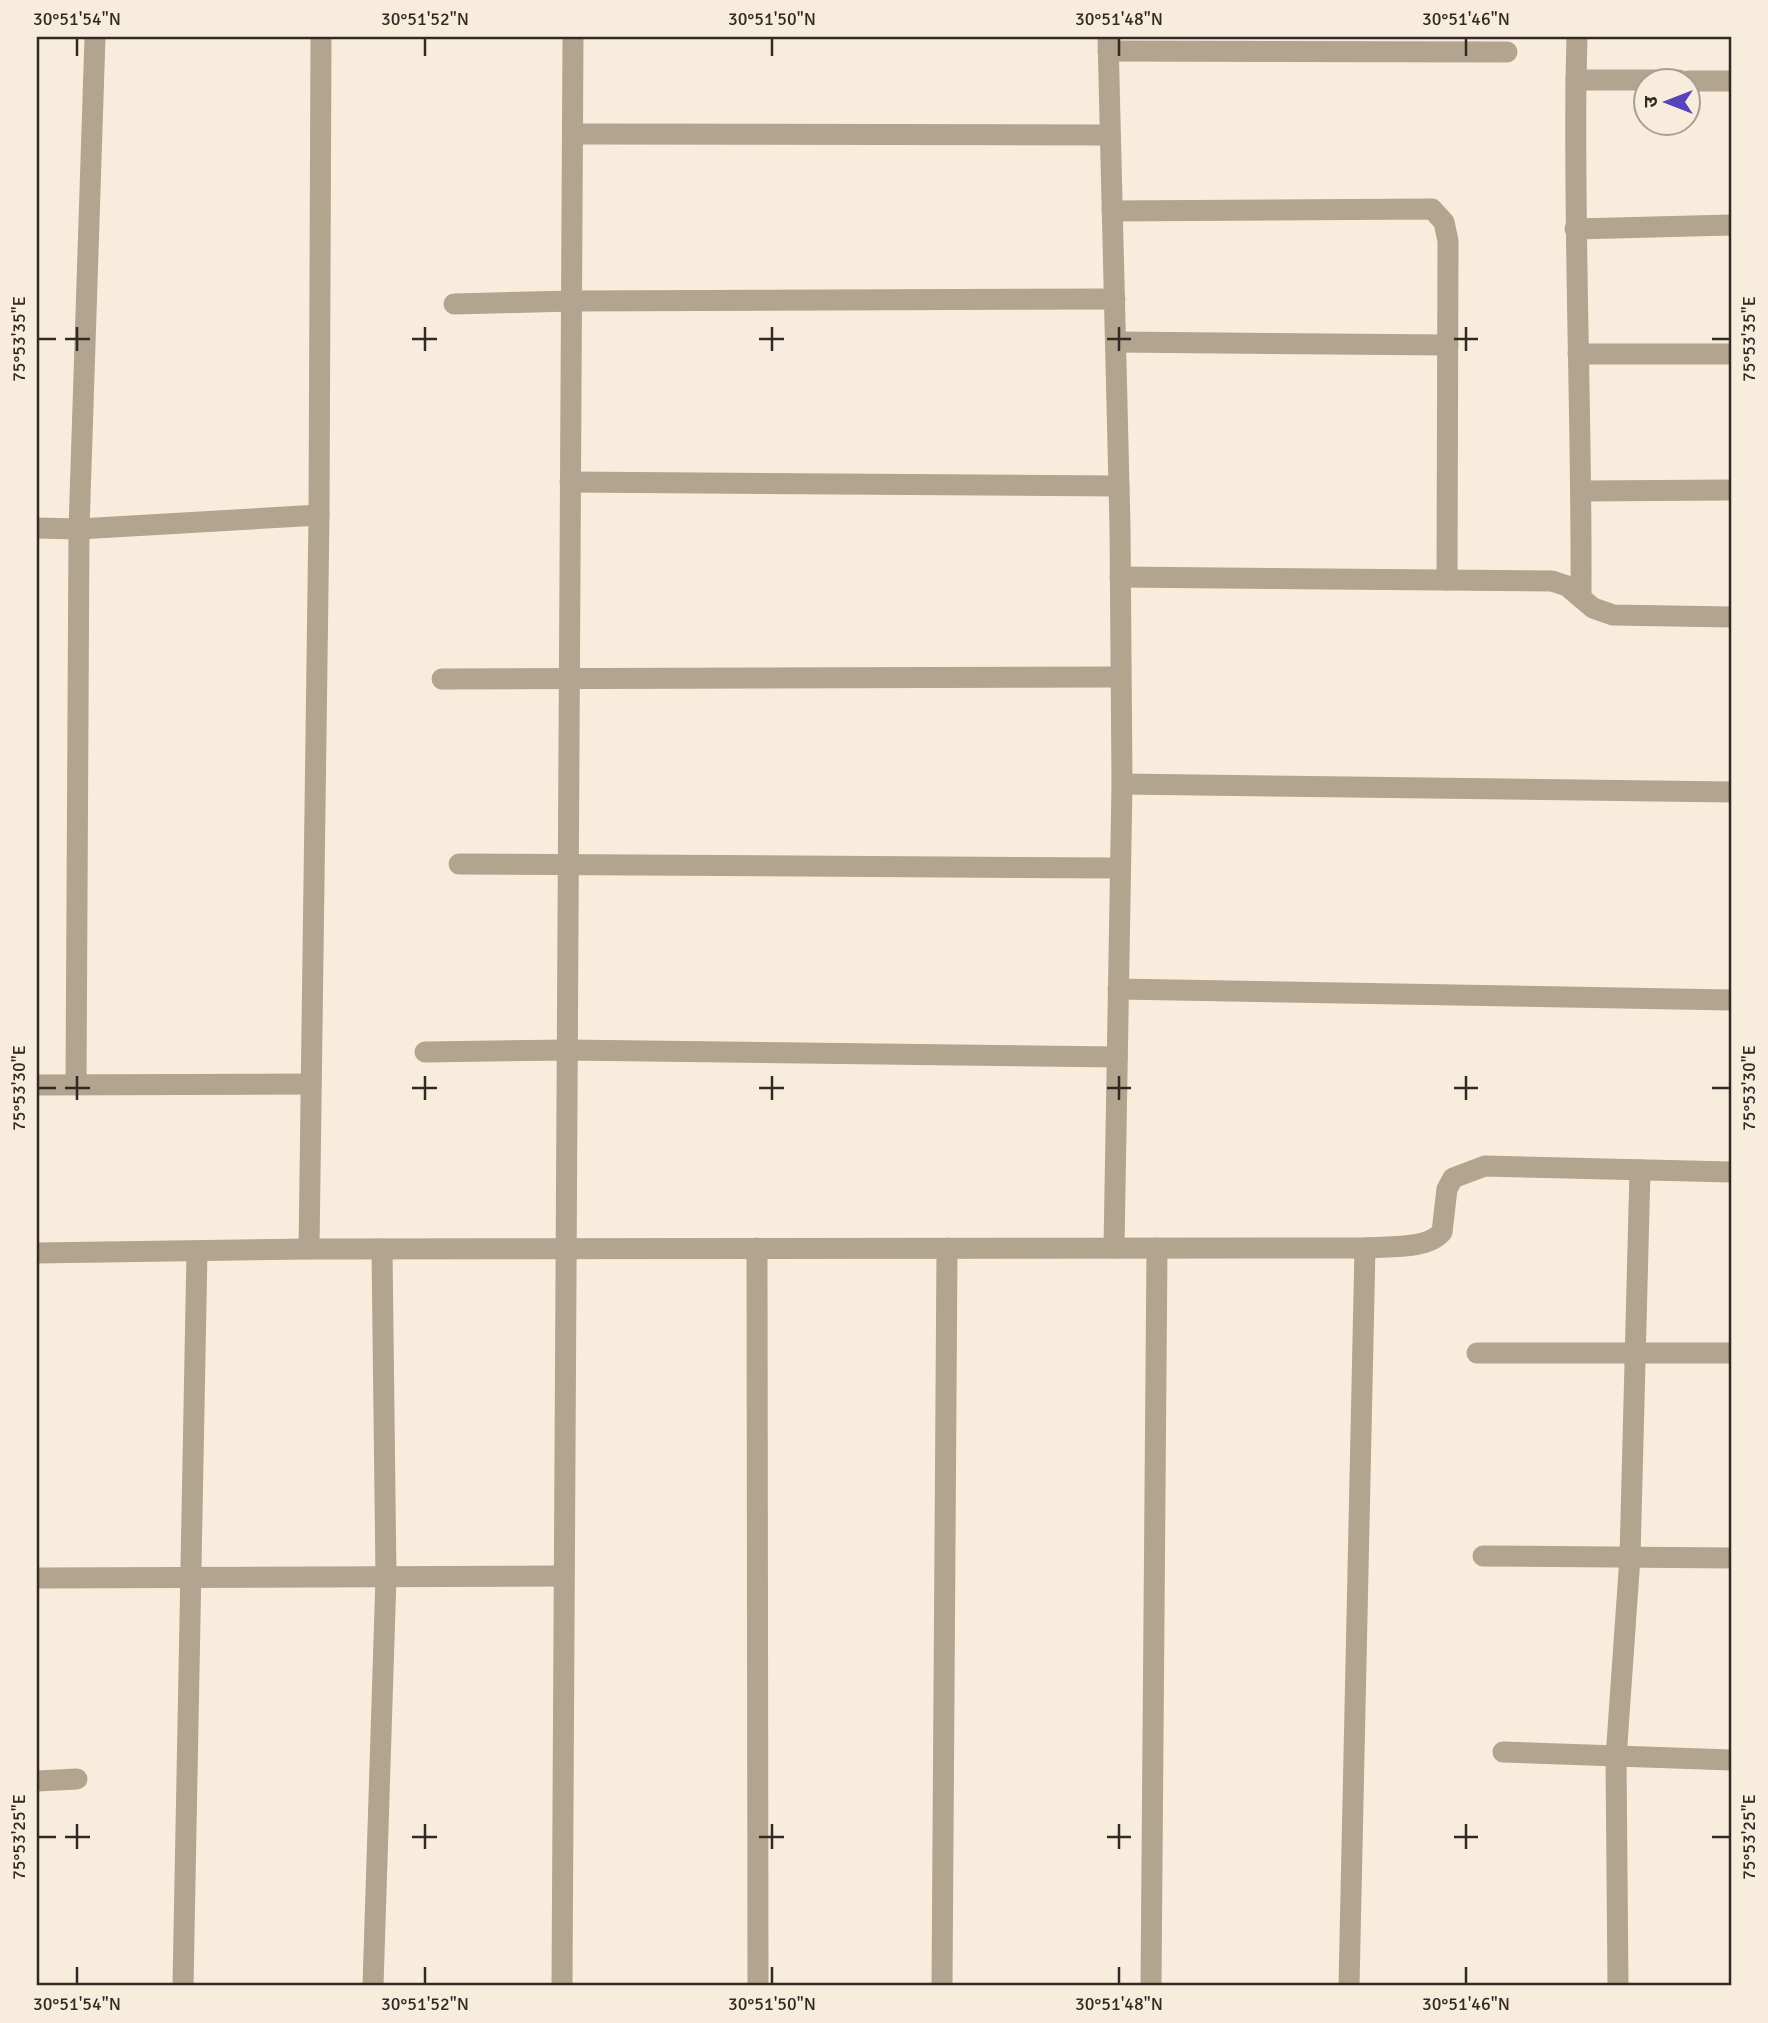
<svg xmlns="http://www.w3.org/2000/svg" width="1768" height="2023" font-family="Signika,'Noto Sans Devanagari',sans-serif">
<rect width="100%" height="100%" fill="#f8eddc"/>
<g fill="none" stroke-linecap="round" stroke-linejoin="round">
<g stroke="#b2a48e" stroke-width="21">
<polyline points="1108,37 1120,527 1122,784 1114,1248"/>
<polyline points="1108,51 1507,52"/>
<polyline points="1576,80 1577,37"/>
<polyline points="1688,81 1731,81"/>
<polyline points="573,134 1110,135"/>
<polyline points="1112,211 1432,209 1444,222 1448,241 1447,580"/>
<polyline points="1575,229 1731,225"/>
<polyline points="454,304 572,301 1115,299"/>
<polyline points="1116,342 1448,345"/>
<polyline points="1578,354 1731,354"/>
<polyline points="570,482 1119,486"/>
<polyline points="1582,491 1731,490"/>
<polyline points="37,528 79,529 319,515"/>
<polyline points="1120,577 1552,581 1567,586 1593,608 1613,615 1731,617"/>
<path d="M1581,595C1582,423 1574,252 1576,80H1679"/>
<polyline points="442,679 1119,677"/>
<polyline points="1122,784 1731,792"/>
<polyline points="459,864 1118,868"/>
<polyline points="1118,989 1731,1000"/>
<polyline points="425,1052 567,1050 1117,1057"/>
<polyline points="37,1085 311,1084"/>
<polyline points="76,1085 79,529 95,37"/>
<polyline points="757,1248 758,1986"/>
<polyline points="309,1249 319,515 321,37"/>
<path d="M37,1253L309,1249L1365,1248C1387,1246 1427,1250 1442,1232L1447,1189L1453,1178L1485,1166L1731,1172"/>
<polyline points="1477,1353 1731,1353"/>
<polyline points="1483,1556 1731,1558"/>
<polyline points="37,1578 564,1576"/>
<polyline points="1503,1752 1731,1760"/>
<polyline points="37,1781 77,1779"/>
<polyline points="183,1986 197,1251"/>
<polyline points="373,1986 386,1577 382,1249"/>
<polyline points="562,1986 573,37"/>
<polyline points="942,1986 947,1248"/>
<polyline points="1151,1986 1157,1248"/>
<polyline points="1349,1986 1365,1248"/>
<polyline points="1618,1986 1616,1758 1630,1557 1640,1170"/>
</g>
</g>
<path fill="none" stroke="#2f2b24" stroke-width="2.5" d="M77,38V56M425,38V56M772,38V56M1119,38V56M1466,38V56M77,327V351M425,327V351M772,327V351M1119,327V351M1466,327V351M38,339H56M65,339H90M412,339H437M759,339H784M1107,339H1131M1454,339H1478M1712,339H1730M77,1076V1100M425,1076V1100M772,1076V1100M1119,1076V1100M1466,1076V1100M38,1088H56M65,1088H90M412,1088H437M759,1088H784M1107,1088H1131M1454,1088H1478M1712,1088H1730M77,1824V1849M425,1824V1849M772,1824V1849M1119,1824V1849M1466,1824V1849M38,1837H56M65,1837H90M412,1837H437M759,1837H784M1107,1837H1131M1454,1837H1478M1712,1837H1730M77,1967V1984M425,1967V1984M772,1967V1984M1119,1967V1984M1466,1967V1984"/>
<rect width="1768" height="2023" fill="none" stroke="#f8eddc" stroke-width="77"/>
<g transform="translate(1667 102) rotate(270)"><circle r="33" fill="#f8eddc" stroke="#a89f92" stroke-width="2"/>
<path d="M0-5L12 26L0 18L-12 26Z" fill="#5743bb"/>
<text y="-10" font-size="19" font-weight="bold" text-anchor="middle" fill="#2f2b24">उ</text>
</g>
<rect x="38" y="38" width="1692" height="1946" fill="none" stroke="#2f2b24" stroke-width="2.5"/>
<g font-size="18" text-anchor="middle" fill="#2f2b24">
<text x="77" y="25">30°51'54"N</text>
<text x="425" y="25">30°51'52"N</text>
<text x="772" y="25">30°51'50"N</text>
<text x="1119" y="25">30°51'48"N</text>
<text x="1466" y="25">30°51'46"N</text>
<text transform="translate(1749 339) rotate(-90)" y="6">75°53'35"E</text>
<text transform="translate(19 339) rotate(-90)" y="6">75°53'35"E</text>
<text transform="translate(1749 1088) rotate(-90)" y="6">75°53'30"E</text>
<text transform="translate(19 1088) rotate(-90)" y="6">75°53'30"E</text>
<text transform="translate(1749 1837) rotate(-90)" y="6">75°53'25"E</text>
<text transform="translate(19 1837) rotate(-90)" y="6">75°53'25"E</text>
<text x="77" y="2010">30°51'54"N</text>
<text x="425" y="2010">30°51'52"N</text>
<text x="772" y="2010">30°51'50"N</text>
<text x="1119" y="2010">30°51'48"N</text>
<text x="1466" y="2010">30°51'46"N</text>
</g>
</svg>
